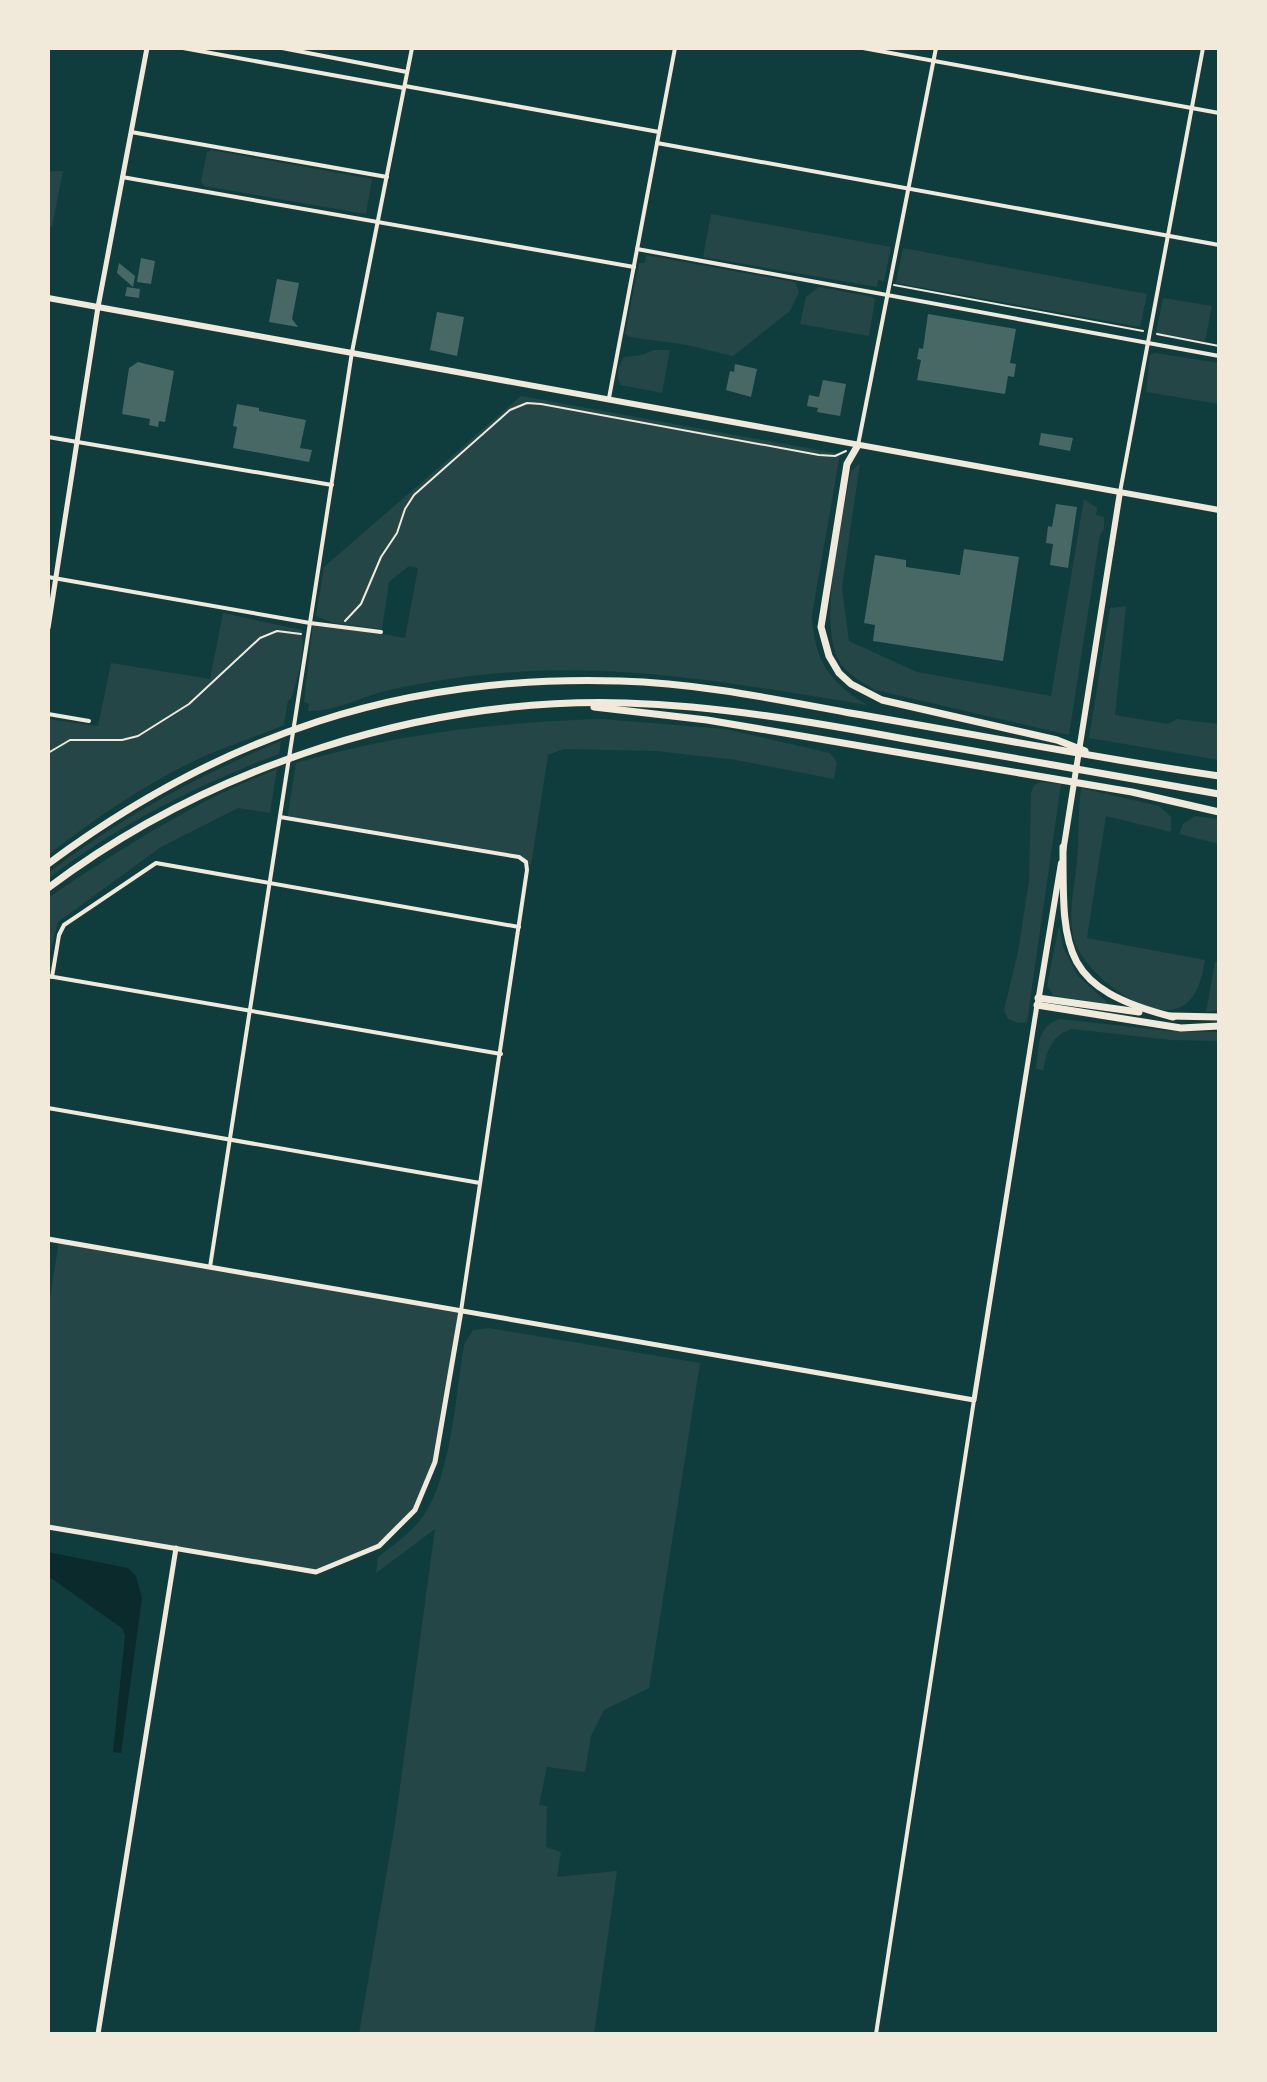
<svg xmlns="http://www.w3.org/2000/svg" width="1267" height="2082" font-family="'Noto Sans',sans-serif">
<rect width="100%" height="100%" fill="#0f3d3e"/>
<g fill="#244646">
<polygon points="211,150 372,179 366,214 204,186 201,181 207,152"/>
<polygon points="48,171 63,171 52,227 48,226"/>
<polygon points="711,214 891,247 884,281 878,280 877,287 703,257"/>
<polygon points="903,248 1147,294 1140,327 896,283"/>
<polygon points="646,255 795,282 799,292 790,311 733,356 687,345 630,337 625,334 639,263 645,263"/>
<polygon points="819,287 873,297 875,300 869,336 800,324 806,297"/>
<polygon points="1163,298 1212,306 1205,341 1156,333"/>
<path d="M654,350H670L662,393L621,385C615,376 619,364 624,357L642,355Z"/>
<polygon points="1155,353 1219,363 1219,404 1146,392 1150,355"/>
<path d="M521,396L840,454L812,615C814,660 829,682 867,705C736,684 614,660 480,675C446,679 411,684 378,693C356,700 331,712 308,711L309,704L304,702L313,622L405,638L418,568L409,566L389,582L382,629L333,623L316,616L324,567Z"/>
<path d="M860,463L842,588L849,641L917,672L1051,696L1084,499L1097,508L1096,515L1104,517V529L1100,535L1098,548L1069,735L875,690C863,683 849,675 841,664C816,629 842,523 849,480L852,470Z"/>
<polygon points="1126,606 1115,715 1168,724 1177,719 1219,724 1219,760 1089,738 1110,608"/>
<path d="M223,613L302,630C305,652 298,678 291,699L288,700L284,725C259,735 234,744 209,754C151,780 98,816 48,855V719L98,726L111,663L210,679Z"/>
<path d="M602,719L725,729L830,753L837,762L834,779L736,760L655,751L564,749L548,755L531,865L519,857L287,820L296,763C396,734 499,722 602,719Z"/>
<path d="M281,741L279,754C197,785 117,825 48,879V873C120,818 197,776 281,741Z"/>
<path d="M277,769L270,813L238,808L161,847L58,922L48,961V898C121,849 195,801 277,769Z"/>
<polygon points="1040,782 1061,784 1027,1022 1018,1023 1008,1019 1004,1010 1018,952 1029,881 1031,793 1034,785"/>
<path d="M1081,788L1159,806L1171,817V832L1106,816L1087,938L1205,960C1202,979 1196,1004 1175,1009C1140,1017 1079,969 1073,935C1068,911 1075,885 1077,861C1079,836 1078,812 1081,788Z"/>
<polygon points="1195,816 1219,819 1219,844 1179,834 1183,824"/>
<polygon points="1059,925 1063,947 1078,976 1109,1004 1054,996 1047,986"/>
<polygon points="1215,962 1219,963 1219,1010 1206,1012"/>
<path d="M1060,1019L1168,1031L1219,1032V1041L1171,1040L1072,1029C1051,1035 1048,1050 1043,1070L1036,1069C1039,1048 1036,1026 1060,1019Z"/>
<polygon points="59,1241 461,1311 435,1462 415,1510 379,1546 316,1572 48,1527 48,1310"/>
<path d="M489,1328L700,1363L649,1688L604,1710L591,1736L585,1772L547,1767L539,1805L547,1806L546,1847L561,1852L557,1877L617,1871L594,2034H359L395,1824L435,1529L376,1573L378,1557C395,1544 411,1533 424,1515C451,1475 456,1393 464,1345L473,1330Z"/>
</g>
<polygon fill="#0a2a2b" points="48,1552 128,1568 136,1576 142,1598 121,1753 113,1752 125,1636 123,1629 48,1576"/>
<g fill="#486865">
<polygon points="141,258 155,261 151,284 137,282"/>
<polygon points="119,263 135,276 133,287 117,273"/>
<polygon points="277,279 299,283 292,319 298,327 269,322"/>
<polygon points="127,287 140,289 139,298 125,296"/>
<polygon points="437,312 464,317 457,356 430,350"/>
<polygon points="928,314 1016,329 1010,363 1016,364 1014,377 1008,376 1005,394 917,380 921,360 917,359 919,348 923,349"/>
<polygon points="138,362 174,371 165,422 159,421 158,427 149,425 150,419 122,414 129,368"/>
<polygon points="735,364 757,369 751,397 726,390 730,371 734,372"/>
<polygon points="823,380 846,384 840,416 817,412 818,408 807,406 809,395 819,397"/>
<polygon points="237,404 259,408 259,411 306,420 300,448 312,450 309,462 233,448 237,427 233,426"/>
<polygon points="1041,433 1073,438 1070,451 1039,445"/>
<polygon points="1056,504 1077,507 1068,568 1050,565 1053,544 1046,543 1048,526 1052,527"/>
<polygon points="964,549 1019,557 1003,661 873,641 875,625 864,623 875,555 906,560 906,567 960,575"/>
</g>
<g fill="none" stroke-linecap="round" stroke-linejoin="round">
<g stroke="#f1e9da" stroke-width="2">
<polyline points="894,285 1143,331"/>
<polyline points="1157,334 1219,346"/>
<polyline points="345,621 361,604 381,557 397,533 405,509 414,495 510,410 527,403 541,404 819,455 835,456 846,451"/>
<polyline points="48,753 70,740 122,740 138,736 189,704 260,638 277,631 301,634"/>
</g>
<g stroke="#f1e9da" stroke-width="4">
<polyline points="183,48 404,88"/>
<polyline points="282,48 407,72"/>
<polyline points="863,48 1219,113"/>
<polyline points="405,86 659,132"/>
<polyline points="131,132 387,177"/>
<polyline points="657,143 1219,245"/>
<polyline points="122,177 634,267"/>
<polyline points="637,249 1219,356"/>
<polyline points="609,398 675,48"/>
<polyline points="48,437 332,485"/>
<polyline points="858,445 936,48"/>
<polyline points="1120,492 1203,48"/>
<polyline points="48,577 310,623 381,632"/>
<polyline points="48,714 89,721"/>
<polyline points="280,817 519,857 526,862 527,870 461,1311"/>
<polyline points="48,976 501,1054"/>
<polyline points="52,977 59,935 64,925 156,863 519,927"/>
<polyline points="48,1108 480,1183"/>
<polyline points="210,1267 352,352 412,48"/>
<polyline points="876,2034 974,1400"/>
</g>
<g stroke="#f1e9da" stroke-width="5">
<polyline points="48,628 98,307"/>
<polyline points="48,1239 974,1400 1037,1005"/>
<polyline points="48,1527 316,1572 379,1546 415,1510 435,1462 461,1311"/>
<polyline points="98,2034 176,1548"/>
</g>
<polyline stroke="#f1e9da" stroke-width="5" points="98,307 147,48"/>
<g stroke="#f1e9da" stroke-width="6">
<polyline points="48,298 1219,510"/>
<polyline points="1063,852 1120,492"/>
<polyline points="1038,1002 1061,863"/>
</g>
<g stroke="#f1e9da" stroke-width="7">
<polyline points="858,445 847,464 821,627 829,656 839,673 851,684 882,700 1057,740 1085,751"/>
<polyline points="594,707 707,720 1132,792 1219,812"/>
<path d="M1063,847C1063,952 1061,988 1173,1017"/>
<path d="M48,864C221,735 404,674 620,681C697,683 774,699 850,713C973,734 1096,758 1219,776"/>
<path d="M48,888C210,766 423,697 626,703C720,706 813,722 905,739C1010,757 1114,776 1219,794"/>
<polyline points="1038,998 1139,1012"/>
<polyline points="1037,1005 1181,1028 1219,1026"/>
<polyline points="1171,1016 1219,1017"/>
</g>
</g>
<rect width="1267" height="2082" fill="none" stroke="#f1e9da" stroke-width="100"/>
</svg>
